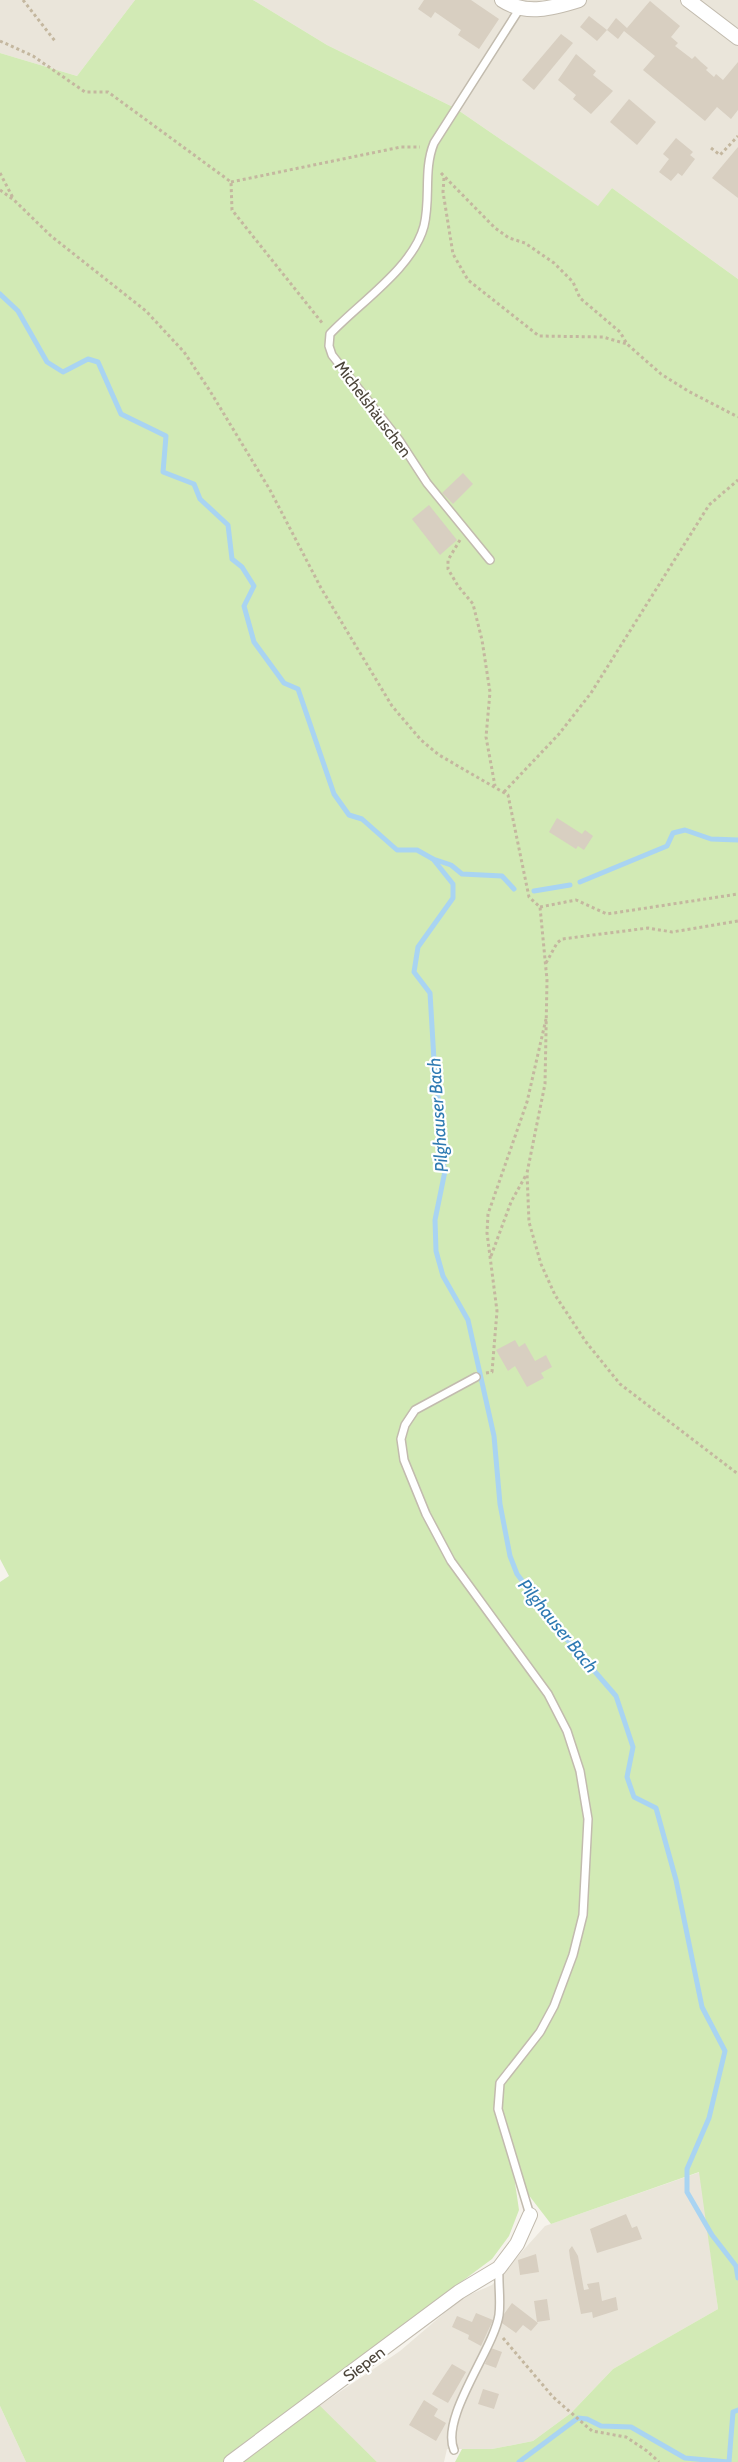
<svg xmlns="http://www.w3.org/2000/svg" width="738" height="2462" font-family="Cabin,sans-serif">
<rect width="100%" height="100%" fill="#f6f3ec"/>
<g fill="#eae5da">
<polygon points="0,0 135,0 77,76 0,53"/>
<polygon points="253,0 738,0 738,279 612,188 599,207 455,108 327,45"/>
<polygon points="700,2172 718,2309 613,2369 571,2413 533,2441 492,2449 447,2449 444,2462 377,2462 319,2406 400,2351 462,2298 492,2285 545,2226"/>
<polygon points="0,2406 26,2462 0,2462"/>
</g>
<polygon fill="#d2eab5" points="135,0 253,0 327,45 455,108 598,206 612,188 738,279 738,2462 455,2462 462,2449 492,2449 533,2441 571,2413 613,2369 718,2309 699,2172 551,2224 514,2176 519,2210 509,2236 492,2259 309,2395 377,2462 26,2462 0,2406 0,1582 9,1576 0,1559 0,53 77,76"/>
<g fill="none" stroke-linecap="round" stroke-linejoin="round">
<g stroke="#a9d4f2" stroke-width="5">
<polyline points="0,294 18,311 47,362 63,372 88,359 98,362 121,414 166,436 163,472 194,484 200,499 228,525 232,559 242,567 254,586 244,606 254,642 284,683 298,689 334,794 349,815 362,819 397,850 417,850 433,859 453,884 453,898 418,947 414,972 430,993 435,1077 441,1117 440,1148 445,1171 435,1220 436,1251 443,1276 468,1320 494,1436 500,1504 510,1556 517,1574 564,1636 616,1696 633,1747 627,1777 634,1797 656,1808 676,1880 702,2007 725,2051 709,2118 687,2169 687,2192 712,2235 736,2266 738,2278"/>
<polyline points="433,859 451,865 462,874 502,876 514,889"/>
<polyline points="580,882 667,846 673,833 685,830 711,839 738,840"/>
<polyline points="534,891 570,885"/>
<polyline points="519,2462 578,2418 587,2419 601,2426 631,2427 685,2458 728,2462"/>
<polyline points="729,2462 733,2412 738,2410"/>
</g>
</g>
<g fill="#d8cfc1">
<polygon points="424,0 471,0 499,19 479,49 458,35 461,30 435,12 431,18 418,9"/>
<polygon points="650,1 680,26 671,37 678,43 675,46 692,59 695,56 701,62 708,68 706,70 714,77 716,74 723,80 738,62 738,110 731,119 717,107 705,121 643,70 655,56 624,31 618,39 607,30 616,18 627,28"/>
<polygon points="589,16 607,30 597,41 580,27"/>
<polygon points="561,34 573,43 534,90 522,80"/>
<polygon points="576,54 596,71 593,75 613,91 591,114 573,99 576,95 558,80"/>
<polygon points="629,99 656,122 637,145 610,122"/>
<polygon points="676,138 693,152 690,155 695,159 682,176 678,173 671,181 659,172 669,159 663,154"/>
<polygon points="738,147 738,198 712,178"/>
<polygon points="463,473 473,484 453,504 442,493"/>
<polygon points="429,505 457,540 440,555 412,519"/>
<polygon points="557,818 582,834 585,830 593,836 584,850 578,846 576,849 549,832"/>
<polygon points="515,1340 519,1347 525,1343 535,1361 546,1355 552,1367 541,1373 544,1378 527,1387 515,1366 508,1371 496,1350"/>
<polygon points="626,2214 632,2228 637,2226 642,2239 597,2253 590,2229"/>
<polygon points="572,2246 578,2256 584,2290 589,2289 587,2284 599,2282 602,2301 616,2297 618,2310 593,2318 592,2312 581,2314 570,2258 569,2250"/>
<polygon points="536,2254 539,2272 520,2275 518,2260"/>
<polygon points="547,2299 550,2320 537,2322 534,2301"/>
<polygon points="512,2303 538,2323 531,2331 523,2325 516,2333 499,2321"/>
<polygon points="476,2313 493,2320 481,2346 468,2339 469,2335 452,2327 457,2316 472,2322"/>
<polygon points="491,2348 502,2352 496,2368 485,2364"/>
<polygon points="452,2364 466,2372 448,2403 432,2394"/>
<polygon points="483,2389 499,2394 494,2409 478,2404"/>
<polygon points="424,2400 438,2409 434,2416 446,2423 436,2441 409,2425"/>
</g>
<g fill="none" stroke-linecap="round" stroke-linejoin="round">
<defs>
<g id="service">
<path d="M490,560L427,483L399,440L332,355L329,346L330,334C359,303 413,268 424,226C431,198 423,170 434,143L520,8"/>
<polyline points="476,1377 415,1410 405,1425 401,1439 404,1460 426,1514 451,1561 548,1694 567,1731 580,1771 588,1819 583,1915 573,1955 554,2006 540,2032 500,2083 498,2109 530,2215"/>
<path d="M454,2450C440,2417 494,2349 499,2315C501,2300 498,2283 499,2268"/>
</g>
<g id="minor">
<path d="M502,0C526,16 553,8 579,0"/>
<polyline points="688,0 738,38"/>
<polyline points="231,2462 459,2292 499,2268 517,2244 530,2215"/>
</g>
</defs>
<use href="#service" stroke="#c2bbae" stroke-width="10"/>
<use href="#minor" stroke="#c2bbae" stroke-width="16"/>
<g stroke="#c4b79f" stroke-width="3" stroke-dasharray="3 3" stroke-linecap="butt">
<polyline points="23,0 55,41"/>
<polyline points="0,41 33,56 85,92 108,92 231,182 232,210 323,324"/>
<polyline points="711,148 720,155 738,136"/>
<polyline points="0,173 13,198"/>
<polyline points="441,173 495,228 509,238 525,243 554,263 573,282 580,298 620,332 627,344 661,374 688,391 738,417"/>
<polyline points="444,178 443,192 453,254 468,280 539,336 603,337 627,344"/>
<polyline points="231,182 401,147 420,147"/>
<polyline points="0,190 14,200 51,236 146,311 184,352 210,391 270,490 321,588 392,706 421,740 439,755 508,795 529,897 540,907 547,980 545,1084 527,1173 529,1222 541,1264 555,1295 586,1342 620,1384 738,1474"/>
<polyline points="460,540 448,560 448,569 458,586 473,604 482,640 490,692 486,737 495,786"/>
<polyline points="504,792 559,734 591,693 709,505 738,480"/>
<polyline points="540,907 576,900 607,914 738,894"/>
<polyline points="546,963 557,943 562,939 648,928 672,932 738,921"/>
<polyline points="491,1256 511,1202 526,1175"/>
<polyline points="486,1373 492,1372 497,1311 487,1233 488,1214 527,1102 546,1019"/>
<polyline points="503,2338 553,2397 592,2431 626,2437 647,2451 659,2462"/>
</g>
<use href="#service" stroke="#fff" stroke-width="7"/>
<use href="#minor" stroke="#fff" stroke-width="14"/>
</g>
<g text-anchor="middle" dominant-baseline="central" stroke-width="4.5" stroke-linejoin="round" paint-order="stroke">
<g font-size="16" fill="#4b4439" stroke="#fff">
<text transform="translate(373 409) rotate(53)">Michelshäuschen</text>
<text transform="translate(364 2364) rotate(-37)">Siepen</text>
</g>
<g font-size="18" font-style="italic" fill="#2e7ab2" stroke="#fff">
<text transform="translate(438 1115) rotate(-94)">Pilghauser Bach</text>
<text transform="translate(558 1626) rotate(51)">Pilghauser Bach</text>
</g>
</g>
</svg>
